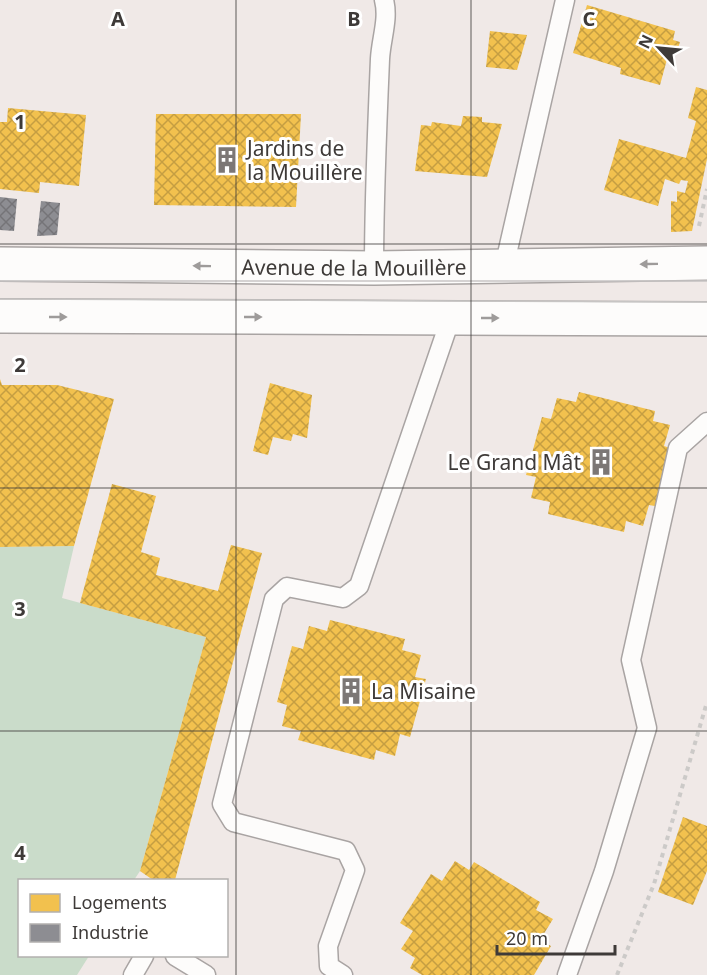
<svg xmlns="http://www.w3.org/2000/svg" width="707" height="975" font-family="'Noto Sans',sans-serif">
<defs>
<pattern id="homes-cross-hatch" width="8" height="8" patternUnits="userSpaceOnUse" patternTransform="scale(1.5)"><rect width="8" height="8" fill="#f2c14e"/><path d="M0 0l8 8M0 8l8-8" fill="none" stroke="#c59e42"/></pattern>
<pattern id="industry-cross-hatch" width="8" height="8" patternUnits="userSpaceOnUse" patternTransform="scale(1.5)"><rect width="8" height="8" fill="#8d8d92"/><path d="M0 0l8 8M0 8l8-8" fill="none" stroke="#757478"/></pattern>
</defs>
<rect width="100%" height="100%" fill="#f0e9e7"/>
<polygon fill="#cadcca" points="74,546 62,598 206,637 140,871 134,880 20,880 20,956 89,956 77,975 0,975 0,547"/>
<g fill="url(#homes-cross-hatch)">
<polygon points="587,5 675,31 673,40 680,42 676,54 669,52 660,85 620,74 621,68 573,53"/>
<polygon points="490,31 527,35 517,70 486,67"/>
<polygon points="696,87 707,90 707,159 692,231 671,232 671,201 677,202 677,191 685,193 688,181 681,180 679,184 665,179 658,206 604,190 619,139 686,158 696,121 688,118"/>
<polygon points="8,108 86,115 79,186 40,182 39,193 0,189 0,122 7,122"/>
<polygon points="156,114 301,114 296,207 154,205"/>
<polygon points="463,116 482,117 482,122 502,124 487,177 415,171 421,125 431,126 432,122 461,126"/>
<polygon points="0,379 2,385 57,385 114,399 74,546 0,547"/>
<polygon points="270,383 312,395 307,438 293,434 291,441 273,437 268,455 253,451"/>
<polygon points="579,392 655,411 653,421 670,425 664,446 676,450 660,507 649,505 643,526 626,521 624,532 548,514 550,502 531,498 536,477 526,475 542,417 551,419 557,398 576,402"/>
<polygon points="112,484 156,496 141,552 160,558 156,575 218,591 231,545 262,553 175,880 153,880 140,871 206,637 80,603"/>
<polygon points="330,620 405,639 402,650 421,655 415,677 426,679 410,737 400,734 395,756 376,750 374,760 298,740 301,731 282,726 287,705 277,702 292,646 303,649 309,626 327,631"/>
<polygon points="683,817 707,826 707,871 693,905 658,892"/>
<polygon points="455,861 469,870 474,862 540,902 536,910 553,919 540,940 551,946 534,975 422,975 410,968 415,958 401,949 413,931 400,923 431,874 442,881"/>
</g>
<g fill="url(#industry-cross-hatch)">
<polygon points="0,197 17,199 14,231 0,230"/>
<polygon points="41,201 60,203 57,235 37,236"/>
</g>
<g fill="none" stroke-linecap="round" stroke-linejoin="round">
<defs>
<g id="lane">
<polyline points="507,267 507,254 565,0"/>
<path d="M374,268C374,198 377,129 380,59C381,39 389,19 384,0"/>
<polyline points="175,956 206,975"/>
<polyline points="133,975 144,956"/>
<polyline points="343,975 329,966 328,946 355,870 346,851 233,822 222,804 274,599 287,587 343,598 359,586 448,326 446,317"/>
<polyline points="567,975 604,871 647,728 631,660 678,448 707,422"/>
</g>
<g id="street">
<path id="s1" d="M0,264L374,268L707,263"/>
<polyline points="0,316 707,319"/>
</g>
</defs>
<use href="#lane" stroke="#a9a4a3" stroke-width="21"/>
<use href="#street" stroke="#a9a4a3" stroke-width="36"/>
<g stroke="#cccac8" stroke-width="4" stroke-dasharray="4.5 4.5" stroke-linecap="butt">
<polyline points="699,226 707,189"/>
<polyline points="617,975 654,884 707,702"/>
</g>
<use href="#lane" stroke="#fdfcfb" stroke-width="18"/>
<use href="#street" stroke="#fdfcfb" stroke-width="33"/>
<g stroke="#c7c5c4" stroke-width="1.5">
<polyline points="0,281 707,281"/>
<polyline points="0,299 707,302"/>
</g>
</g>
<defs><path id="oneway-solid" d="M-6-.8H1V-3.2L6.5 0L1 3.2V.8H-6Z" transform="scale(1.5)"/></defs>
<g fill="#9e9b9a">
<use href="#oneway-solid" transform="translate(649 264) rotate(179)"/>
<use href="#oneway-solid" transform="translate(202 266) rotate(-179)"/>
<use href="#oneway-solid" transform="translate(58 317)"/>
<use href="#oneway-solid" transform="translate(253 317)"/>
<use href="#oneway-solid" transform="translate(490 318)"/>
</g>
<path fill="none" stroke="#3e3a38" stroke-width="1.5" stroke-opacity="0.55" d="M236,0V975M471,0V975M0,244H707M0,488H707M0,731H707"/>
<defs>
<symbol id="building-bare" viewBox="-9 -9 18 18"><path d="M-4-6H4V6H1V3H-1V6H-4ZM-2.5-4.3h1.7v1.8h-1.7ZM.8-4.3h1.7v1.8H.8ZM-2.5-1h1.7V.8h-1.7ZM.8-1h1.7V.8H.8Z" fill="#7c7775" stroke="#fff" stroke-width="2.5" paint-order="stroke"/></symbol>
</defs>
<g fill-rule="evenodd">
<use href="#building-bare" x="208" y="141" width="38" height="38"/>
<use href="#building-bare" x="582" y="443" width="38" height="38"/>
<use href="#building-bare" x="332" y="672" width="38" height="38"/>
</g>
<g text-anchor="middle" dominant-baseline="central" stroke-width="6" stroke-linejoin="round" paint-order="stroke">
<g font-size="21" fill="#3e3a38" stroke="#fff" text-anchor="start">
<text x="247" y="148">Jardins de<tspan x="247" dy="24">la Mouillère</tspan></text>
<text x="581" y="462" text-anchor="end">Le Grand Mât</text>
<text x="371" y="691">La Misaine</text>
</g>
<g font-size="21" fill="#3e3a38" stroke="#fff">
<text stroke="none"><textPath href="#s1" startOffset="354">Avenue de la Mouillère</textPath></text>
</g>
</g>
<g font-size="20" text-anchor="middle" font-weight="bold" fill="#3e3a38" stroke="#fff" stroke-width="6" stroke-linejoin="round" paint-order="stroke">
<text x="118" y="26">A</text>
<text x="354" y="26">B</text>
<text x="589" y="26">C</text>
<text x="20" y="129">1</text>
<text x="20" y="372">2</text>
<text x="20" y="616">3</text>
<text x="20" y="860">4</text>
</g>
<rect x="18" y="879" width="210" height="78" fill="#ffffff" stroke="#b2b0af" stroke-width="1.5"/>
<rect x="30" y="894" width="30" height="18" fill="#f2c14e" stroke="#b2b0af" stroke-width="1.5"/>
<text x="72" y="909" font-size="18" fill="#3e3a38">Logements</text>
<rect x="30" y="924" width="30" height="18" fill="#8d8d92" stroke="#b2b0af" stroke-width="1.5"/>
<text x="72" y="939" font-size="18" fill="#3e3a38">Industrie</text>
<g transform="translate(659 48) rotate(296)" stroke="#ffffff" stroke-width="4.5" paint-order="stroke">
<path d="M0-4.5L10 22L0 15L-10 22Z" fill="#3e3a38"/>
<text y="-9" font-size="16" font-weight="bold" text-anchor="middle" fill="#3e3a38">N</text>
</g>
<path d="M497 945v9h118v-9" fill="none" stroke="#3e3a38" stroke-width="3"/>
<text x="506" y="945" font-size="18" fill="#3e3a38" stroke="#ffffff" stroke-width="4.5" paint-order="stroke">20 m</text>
</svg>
